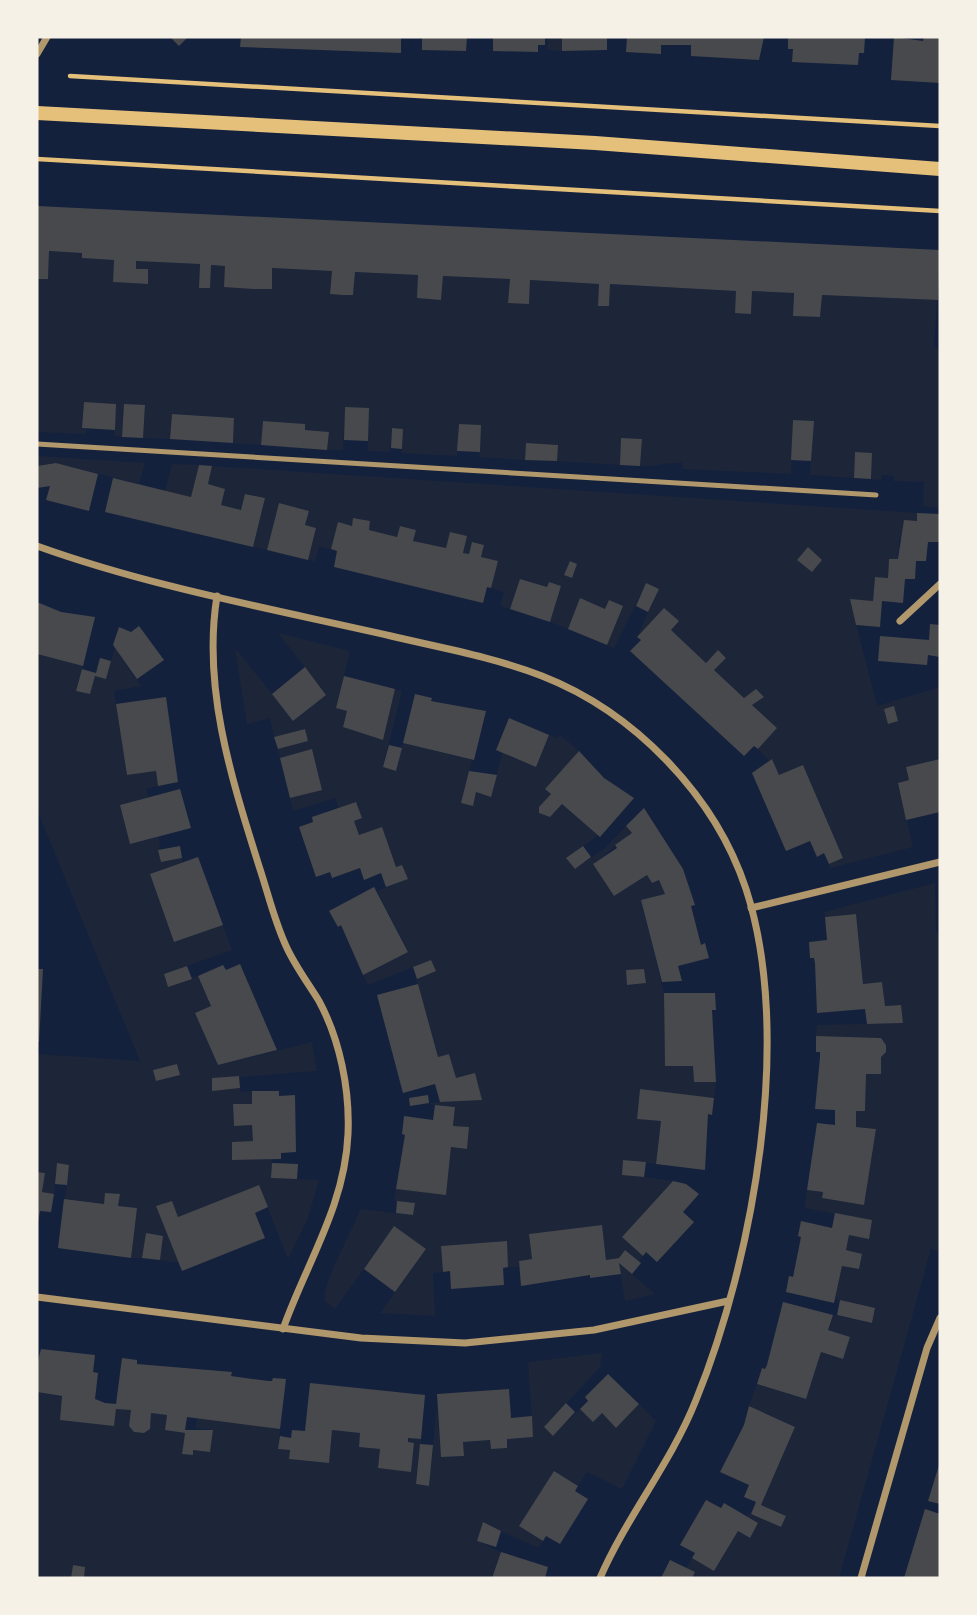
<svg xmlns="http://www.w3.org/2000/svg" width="977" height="1615" font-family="Mulish,sans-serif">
<rect width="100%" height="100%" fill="#14213d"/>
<g fill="#1d2539" fill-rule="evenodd">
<polygon points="548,37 562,37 562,51 547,50"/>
<path d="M49,251L82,253V258L114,260L113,282L147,284L148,269H136V261L200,264L199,287L209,288L211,265L225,266L272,289V268L332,271L330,294L353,295L355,272L418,275L441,300L443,276L510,279L509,302L529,303L530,280L599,284L598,306H609L610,284L736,291L751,313L752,291L794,293L793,316L820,317L821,295L937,300L934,347L940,348V508L923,506L924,482L894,481V476L882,475L881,480L871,479L872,454L855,452L854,478L810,475L813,421L793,420L791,474L683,469L682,463C667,462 655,467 640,466L642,439L622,438L620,465L557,461V445L526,444L525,460L479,457L481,425L459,424L457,456L402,453L403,429L392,428L390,452L368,451V408H345L343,450H327L329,433L305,430V424L263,421L261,445L233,443L234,418L172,414L170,439L143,438L145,406L124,404L122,437L114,436L116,404L84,402L82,428L86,429V434L37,432V279H48Z"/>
<polygon points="37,456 145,463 139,484 56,463 37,466"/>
<polygon points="172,464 199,465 191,497 165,491"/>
<polygon points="212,466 917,513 917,521 903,540 899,540 898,559 889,559 888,578 875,577 873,601 850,600 877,706 940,687 940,759 906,767 909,780 898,783 913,847 830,868 829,864 843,858 804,766 779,775 772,759 769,761 758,749 777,728 752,705 764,697 756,690 744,698 714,670 726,657 718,650 706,663 671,630 664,609 637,637 658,590 646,584 614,648 607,645 605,609 580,599 568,629 550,622 561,586 549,582 547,587 520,579 510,609 500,606 504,592 491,588 497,561 481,557 484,545 472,542 469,554 463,553 466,536 450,532 446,548 413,541 416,530 400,526 397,537 369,530 370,521 354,518 352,526 338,523 331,549 319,546 315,562 308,560 316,528 305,525 309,511 279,503 267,550 253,547 265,498 246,494 241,510 221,505 208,484"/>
<path d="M278,633L350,651L336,708L347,711L343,727L383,740L395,689L402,691L383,767L396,770L403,743L472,760L462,803L473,806L476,792L491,796L502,753L536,767L549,735L558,738L560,735L579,751L546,789L551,794L539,807V813L550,817L562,804L598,835L567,859L575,869L605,848L626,826L632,833L593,864L614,896L647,875L652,883L659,880L665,894L641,901L664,993L665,1066H693L694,1081L716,1082L714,1098L640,1090L637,1119L661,1121L656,1164L624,1160L622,1174L673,1181L622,1237L643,1256L639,1261L625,1250L619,1258L606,1260L602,1225L529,1234L532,1259L519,1261V1267H508L506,1241L442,1246L443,1272L433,1273L435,1316L380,1313L426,1250L394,1227L335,1309L325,1301C321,1283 353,1232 360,1209L413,1215L415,1203L394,1201L396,1189L446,1194L451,1147L467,1149L469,1128L453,1126L455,1107L424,1104L440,1102L456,1078L449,1054L438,1057L416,979L436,971L431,960L368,985L363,975L408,951L377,891L407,879L402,865L396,867L359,835L354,821L362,818L339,808L335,798L293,811L290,798L322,789L312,750L280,758L278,749L307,741L305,729L274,737L270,718L247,724L235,648L294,721L326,694ZM644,969L645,983L628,985L626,971Z"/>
<path d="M115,648L141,686L114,691L127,775L156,771L158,786L146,789L149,797L120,805L130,843L159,837L161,862L182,858L183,862L150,874L174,942L223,925L232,950L164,974L168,986L198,976L211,1006L195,1013L218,1065L312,1042L317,1071L212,1079L213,1090L240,1088V1092L252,1091V1104H233L234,1125H253V1141L232,1142V1160L272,1159V1178L319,1180L308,1218L288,1259L259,1186L178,1217L172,1201L157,1206L179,1263L160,1260L163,1236L146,1234L142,1258H131L136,1208L118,1206L120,1195L106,1193L104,1204L65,1199L69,1165L57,1164L54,1194L42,1192L45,1173L37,1172V1054L140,1061L37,810V654L83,666L76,690L90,694L95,676L106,678ZM177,1064L179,1075L157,1081L153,1070Z"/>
<polygon points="935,883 936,932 940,931 940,1252 931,1249 839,1578 692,1578 694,1572 686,1568 692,1558 715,1570 738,1531 750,1538 758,1523 747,1516 748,1513 781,1527 786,1516 761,1505 795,1427 749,1406 757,1384 806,1399 821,1352 843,1359 850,1337 828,1330 833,1315 872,1323 875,1309 835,1299 842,1266 859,1269 862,1254 846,1250 849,1235 868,1238 872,1221 805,1208 807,1190 823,1192 822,1198 864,1204 876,1129 856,1127 856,1111 865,1110 866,1074 880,1074 881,1057 886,1052 886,1045 881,1038 816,1036 817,1025 903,1023 901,1005 885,1006 882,982 863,984 856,914 825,917 824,912"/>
<polygon points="619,1263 655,1294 625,1301"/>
<polygon points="602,1353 600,1367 544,1428 553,1435 580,1409 593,1422 602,1413 616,1428 639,1404 656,1421 622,1489 587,1472 578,1486 554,1471 519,1526 543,1541 538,1548 483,1523 477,1541 501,1552 492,1578 84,1578 85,1567 73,1565 71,1578 37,1578 37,1392 131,1410 129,1426 134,1432 144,1433 150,1429 151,1413 167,1415 165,1430 185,1433 182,1453 192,1455 193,1450 210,1451 213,1430 196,1428 197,1418 280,1429 278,1449 290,1450 289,1459 328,1463 332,1430 360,1433 380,1449 378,1468 411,1471 414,1443 408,1442 409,1438 421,1439 416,1484 429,1486 437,1405 441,1457 464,1456 463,1442 490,1440 491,1449 507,1439 533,1437 528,1362"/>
</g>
<g fill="#48494c">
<polygon points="170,37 188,37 179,46"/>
<polygon points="241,37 401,37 401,53 240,47"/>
<polygon points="422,37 467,37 466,51 422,50"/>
<polygon points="493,37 545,37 545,45 538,45 538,52 493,51"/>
<polygon points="562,37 607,37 607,50 562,51"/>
<polygon points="627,37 764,37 759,60 691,56 691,45 661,45 661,54 626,52"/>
<polygon points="788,37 865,37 864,53 859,53 858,65 792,62 793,49 788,49"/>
<polygon points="894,37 923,41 924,37 940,37 940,83 891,80"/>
<polygon points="37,206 940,250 938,300 822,295 820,317 793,316 794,293 752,291 751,314 735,313 736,291 610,284 609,306 598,306 599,284 530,280 529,304 508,303 510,279 443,276 441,300 417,298 418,275 355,272 353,295 343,295 330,294 332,271 272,268 272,289 253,289 224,287 225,266 211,265 210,288 199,288 200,264 136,261 136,269 148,269 148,284 113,282 114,260 82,258 82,253 49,251 48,279 37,279"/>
<polygon points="84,402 116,404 115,430 82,428"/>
<polygon points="124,404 145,405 143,438 122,437"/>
<polygon points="345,407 369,408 368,441 344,440"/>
<polygon points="172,414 234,418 233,443 170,439"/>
<polygon points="793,420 814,421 811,461 791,460"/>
<polygon points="263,421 305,424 305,430 329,432 327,450 261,445"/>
<polygon points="459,424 481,425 480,452 457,451"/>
<polygon points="392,428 403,429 402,449 391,448"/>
<polygon points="621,438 642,439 640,466 620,465"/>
<polygon points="526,443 558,445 557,461 525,460"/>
<polygon points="855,452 872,453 871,479 854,478"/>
<polygon points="56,463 98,474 89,511 46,500 50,486 37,488 37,466"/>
<polygon points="199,465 212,466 208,484 225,489 221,505 241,510 245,494 265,498 253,547 105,512 113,478 191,497"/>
<polygon points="279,503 309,511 305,525 316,528 308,560 267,550"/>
<polygon points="917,513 940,514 939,542 928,542 926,561 916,561 915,579 905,579 903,603 882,601 880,627 856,625 850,599 873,601 875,577 888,578 889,559 898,559 904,520 917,521"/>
<polygon points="353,518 370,521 369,530 397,537 400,526 416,530 413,541 446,548 450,532 467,536 463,553 469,554 472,542 484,545 481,557 498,561 491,588 487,587 483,603 334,567 337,551 331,549 338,522 352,526"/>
<polygon points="808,547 822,560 812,572 797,560"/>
<polygon points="570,561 577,564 572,578 564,575"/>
<polygon points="520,579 547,587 549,582 561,586 550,622 510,609"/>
<polygon points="646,583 659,589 648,612 636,606"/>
<polygon points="580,598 605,609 609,600 623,606 607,645 568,629"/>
<polygon points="37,602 61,612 95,617 83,666 37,654"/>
<polygon points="664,608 679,621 671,630 706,663 718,650 726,658 714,670 744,698 756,689 764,697 752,705 777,728 758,749 754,746 744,756 630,651 641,640 637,637"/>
<polygon points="930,624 940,625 940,657 928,655 927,665 878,661 880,636 929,640"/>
<polygon points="139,626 164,660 137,679 113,645 119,627 131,632"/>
<polygon points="100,658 111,661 106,679 95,676 90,694 76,691 82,669 96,673"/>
<polygon points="305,667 326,695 293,721 272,694"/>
<polygon points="344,676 395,689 383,740 343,727 347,711 336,708"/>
<polygon points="415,694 432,698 431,701 436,702 486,711 474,760 403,743"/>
<polygon points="166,697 178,782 158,786 156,771 127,775 116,704"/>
<polygon points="894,706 898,721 888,724 884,709"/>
<polygon points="509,718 549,735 536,767 496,750"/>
<polygon points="305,729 308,741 278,749 274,737"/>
<polygon points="389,745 402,748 396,771 383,767"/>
<polygon points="312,749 322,790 290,798 280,758"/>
<polygon points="579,751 604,778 634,798 600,837 562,804 550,817 539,813 539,807 551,794 545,789"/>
<polygon points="772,759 779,775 803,765 843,858 829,864 824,853 817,857 810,841 786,851 752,773"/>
<polygon points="940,759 940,812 906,820 898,783 909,780 906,767"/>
<polygon points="469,771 497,775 491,797 476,792 473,806 461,803"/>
<polygon points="180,789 191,828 130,844 120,805"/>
<polygon points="356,802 362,818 354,821 359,835 382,827 396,867 402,865 408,879 386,887 381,873 364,880 360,868 332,878 330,872 316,877 299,827 313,822 312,817"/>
<polygon points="644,808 683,869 695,905 691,906 701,945 705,943 709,958 678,966 682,981 662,982 641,900 665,894 659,880 652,883 647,875 614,896 593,864 617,848 615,845 632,833 626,826"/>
<polygon points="180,846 182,858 161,862 158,850"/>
<polygon points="583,846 591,857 575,869 566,858"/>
<polygon points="198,857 223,925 174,942 150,874"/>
<polygon points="374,887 408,952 363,975 341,925 338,927 329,911"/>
<polygon points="856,914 863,984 882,982 885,1006 901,1005 903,1023 867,1024 865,1009 817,1013 815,963 814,958 810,958 809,942 827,940 825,917"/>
<polygon points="431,960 436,971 417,979 413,967"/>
<polygon points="240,964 277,1050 218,1065 195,1013 211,1006 198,976 223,965 226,970"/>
<polygon points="187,966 192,979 168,987 164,974"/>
<polygon points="37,969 43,969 39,1042 37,1042"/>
<polygon points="644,969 646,983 627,985 626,970"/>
<polygon points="418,984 438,1057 449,1054 456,1078 475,1073 482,1100 440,1102 435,1084 403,1093 377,995"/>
<polygon points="664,993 715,993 716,1010 712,1010 716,1082 694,1082 693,1066 665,1066"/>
<polygon points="816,1036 881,1038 886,1045 886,1052 881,1057 881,1074 866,1074 865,1111 856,1111 856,1127 876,1129 864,1205 822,1198 823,1192 807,1190 817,1123 835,1125 835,1110 815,1109 820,1057 820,1052 816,1052"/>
<polygon points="177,1064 180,1075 156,1081 153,1070"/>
<polygon points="239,1076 240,1088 212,1091 212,1078"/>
<polygon points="640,1089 714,1098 712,1115 708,1114 705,1170 656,1164 661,1121 637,1119"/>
<polygon points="252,1091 279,1091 279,1096 295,1095 296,1152 281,1153 281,1159 232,1160 232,1142 253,1141 252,1125 234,1126 233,1104 252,1104"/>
<polygon points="428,1095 429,1103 410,1106 409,1098"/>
<polygon points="435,1105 455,1107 453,1126 469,1127 467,1149 451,1147 446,1195 396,1189 405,1135 402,1134 404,1116 433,1120"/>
<polygon points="623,1160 646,1162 644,1177 622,1175"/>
<polygon points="57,1163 69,1165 67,1185 55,1184"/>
<polygon points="272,1163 298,1164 297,1179 271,1178"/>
<polygon points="37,1172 45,1173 42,1192 54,1194 51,1212 40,1211 38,1222"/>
<polygon points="673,1181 686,1184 699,1194 683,1212 694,1222 657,1262 646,1252 643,1256 622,1237"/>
<polygon points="259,1185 268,1207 255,1213 265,1238 182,1271 156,1206 172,1201 178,1217"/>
<polygon points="105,1193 120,1194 118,1206 137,1208 131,1258 58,1248 64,1199 104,1204"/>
<polygon points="397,1201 415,1203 413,1215 396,1213"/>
<polygon points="835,1213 872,1220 869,1239 849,1235 846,1250 862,1254 859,1269 842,1266 834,1303 786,1292 789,1276 793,1277 801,1237 798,1236 801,1221 832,1228"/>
<polygon points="602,1225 606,1260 619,1258 625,1250 641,1263 632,1274 619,1263 621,1274 590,1278 590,1275 521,1286 519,1261 532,1259 529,1234"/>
<polygon points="394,1226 426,1249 395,1292 364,1269"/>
<polygon points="146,1233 163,1236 160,1260 142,1258"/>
<polygon points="507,1241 508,1267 503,1268 504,1285 451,1289 450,1271 443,1272 441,1246"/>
<polygon points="840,1300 875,1308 872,1323 837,1315"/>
<polygon points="783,1302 833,1315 828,1330 850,1337 843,1359 821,1352 806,1399 757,1384 762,1368 765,1369 767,1365"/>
<polygon points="41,1349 95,1355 93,1372 98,1373 95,1399 105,1403 116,1404 122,1358 137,1360 137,1364 232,1372 231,1376 268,1381 272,1381 273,1378 286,1379 280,1429 187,1417 185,1430 213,1430 210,1452 193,1450 193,1455 182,1454 185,1433 165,1430 167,1415 151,1413 150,1429 144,1433 134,1432 129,1426 131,1410 116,1409 114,1426 60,1420 62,1396 37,1392 37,1365"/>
<polygon points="608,1374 639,1404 616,1428 602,1413 593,1422 580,1409 588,1401 585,1397"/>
<polygon points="310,1383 425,1395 421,1439 408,1438 408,1442 414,1443 411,1472 378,1468 380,1449 359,1447 360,1433 332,1430 329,1463 289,1459 290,1450 278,1449 280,1436 291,1438 292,1430 305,1431"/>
<polygon points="509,1389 511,1418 532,1416 533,1437 507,1439 507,1448 491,1449 490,1440 463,1442 464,1456 441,1457 437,1394"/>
<polygon points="566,1403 575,1412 553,1436 544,1427"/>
<polygon points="749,1406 795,1427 761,1505 786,1516 781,1527 751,1514 756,1502 744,1497 749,1485 720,1472 744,1425"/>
<polygon points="420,1444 433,1445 429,1486 416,1484"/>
<polygon points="940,1462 940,1504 928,1501"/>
<polygon points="554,1471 578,1486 575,1491 588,1499 560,1544 546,1536 543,1541 519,1526"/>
<polygon points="706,1500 721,1508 724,1503 758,1523 750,1538 738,1531 714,1571 692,1558 695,1553 680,1545"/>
<polygon points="925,1509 940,1514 940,1578 904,1578"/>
<polygon points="483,1522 501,1531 496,1547 477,1541"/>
<polygon points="501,1552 548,1567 545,1578 492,1578"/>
<polygon points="670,1560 695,1572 692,1578 661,1578"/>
<polygon points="73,1565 85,1567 84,1578 71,1578"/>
</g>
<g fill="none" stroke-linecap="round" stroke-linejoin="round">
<g stroke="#e5c07b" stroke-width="4.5">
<polyline points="70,76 940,126"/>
<polyline points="37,159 940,211"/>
</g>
<polyline stroke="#b1986c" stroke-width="5" points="37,444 876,495"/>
<g stroke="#b1986c" stroke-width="7">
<polyline points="37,54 47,37"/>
<path d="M37,546C151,587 273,609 391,636C442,648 493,657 542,676C634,712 715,795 746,889C794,1036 753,1260 696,1400C671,1463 627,1516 600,1578"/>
<path d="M217,596C202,688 232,780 259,866C268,893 274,920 286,946C295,966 308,983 319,1001C340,1040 350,1090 348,1134C345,1206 306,1264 283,1329"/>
<polyline points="900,621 940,584"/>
<polyline points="751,908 940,862"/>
<polyline points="37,1297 361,1338 465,1343 594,1330 728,1301"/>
<polyline points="861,1578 927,1348 940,1318"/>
</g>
<polyline stroke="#e5c07b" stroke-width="14" points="37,113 595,143 940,169"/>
</g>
<rect width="977" height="1615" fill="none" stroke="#f6f1e7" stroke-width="77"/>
</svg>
